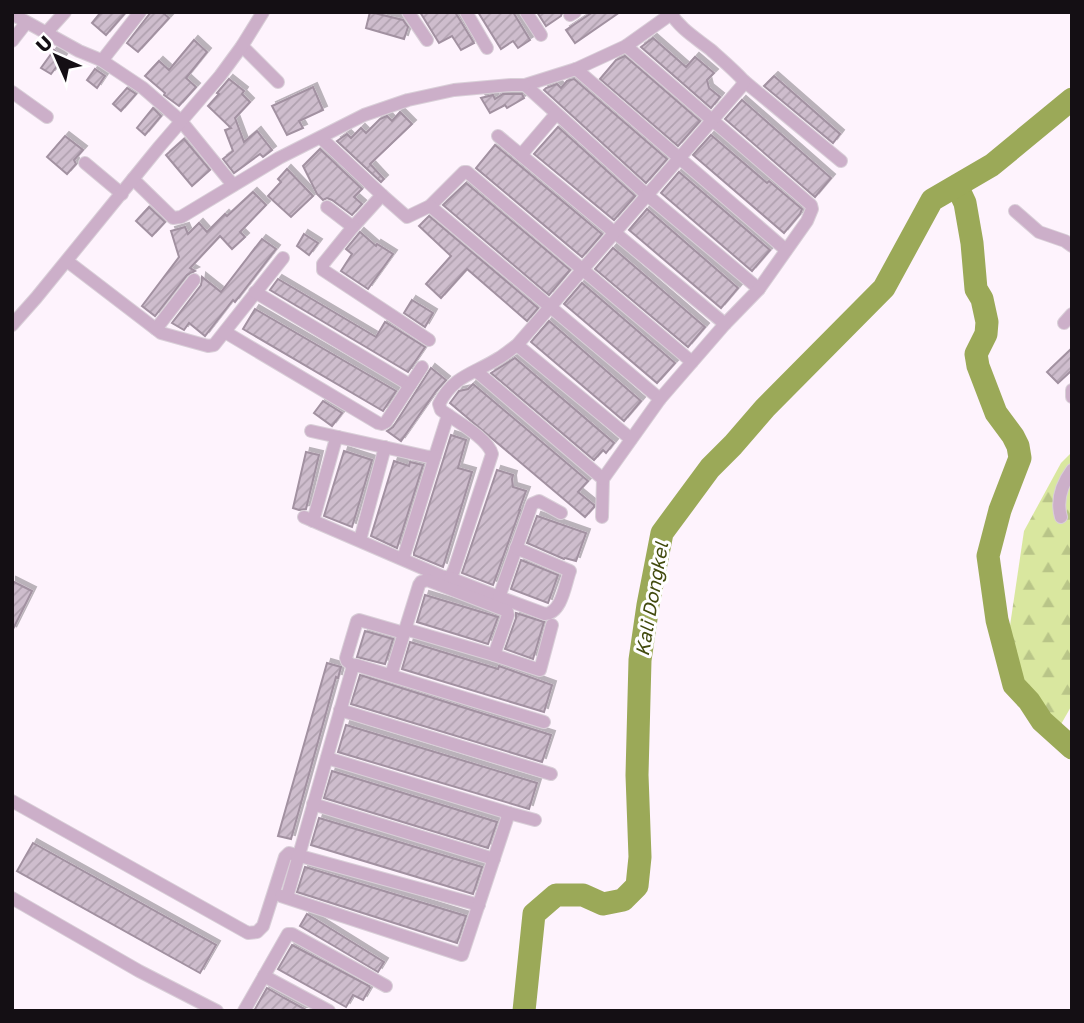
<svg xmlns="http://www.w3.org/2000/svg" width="1084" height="1023" font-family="'Golos Text',sans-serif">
<defs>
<pattern id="forest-firs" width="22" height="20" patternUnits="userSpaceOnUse" patternTransform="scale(1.75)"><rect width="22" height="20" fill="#d9e79f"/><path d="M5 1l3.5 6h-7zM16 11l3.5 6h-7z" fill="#b9c588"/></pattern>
<pattern id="building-hatch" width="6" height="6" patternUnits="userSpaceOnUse" patternTransform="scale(1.75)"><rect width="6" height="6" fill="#cebdcd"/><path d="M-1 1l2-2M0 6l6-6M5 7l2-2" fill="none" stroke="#b0a1af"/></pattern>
<filter id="shadow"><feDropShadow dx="4" dy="-4" stdDeviation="0" flood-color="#0004"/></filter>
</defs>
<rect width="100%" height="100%" fill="#fef3fd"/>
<polygon fill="url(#forest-firs)" points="1072,452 1072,705 1052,740 1003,673 1024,531 1061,463"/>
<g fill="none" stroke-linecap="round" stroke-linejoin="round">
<g stroke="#9ba958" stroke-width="23">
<polyline points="957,186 965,203 972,243 976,289 982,299 987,322 986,334 976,354 978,366 996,413 1013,436 1018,446 1020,458 1000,510 988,556 997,620 1014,685 1029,701 1042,721 1072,748"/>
<polyline points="524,1011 534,914 556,895 583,895 603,904 623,900 637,886 640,857 637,775 640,660 648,605 662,533 710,468 733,445 765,408 884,288 932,200 992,165 1072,99"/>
</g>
</g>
<g fill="url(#building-hatch)" stroke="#a291a1" stroke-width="2" filter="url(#shadow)">
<polygon points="101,12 126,12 106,35 92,23"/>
<polygon points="151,12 162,12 169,18 138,52 127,43"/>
<polygon points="370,12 403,20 408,27 404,39 366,28"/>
<polygon points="420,12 455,12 474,43 461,50 452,36 439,43"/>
<polygon points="478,12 513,12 530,40 518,48 513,41 501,49"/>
<polygon points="537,12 562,12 561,16 546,26"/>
<polygon points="593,12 620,12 575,43 566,30"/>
<polygon points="653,38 686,67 695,57 714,73 707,80 709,88 720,97 711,108 641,47"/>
<polygon points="194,40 207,52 186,78 196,87 179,106 164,95 165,93 145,76 159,61 169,70"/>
<polygon points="54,50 63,58 51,74 41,68"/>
<polygon points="625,56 700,121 678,146 600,79 616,60"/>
<polygon points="95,69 105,76 97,88 87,80"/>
<polygon points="774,76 840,134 833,143 764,86"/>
<polygon points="229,79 244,91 242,94 250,102 235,118 244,142 257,131 272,150 263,157 260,154 234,173 223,159 233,151 225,130 231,128 208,106 219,94 217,93"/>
<polygon points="574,79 667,159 646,183 544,90 546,88 557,84 561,88 567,81"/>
<polygon points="313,87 323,110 299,121 303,128 287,135 272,106"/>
<polygon points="127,88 136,94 121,111 113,104"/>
<polygon points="503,94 522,94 524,98 507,108 505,105 490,113 481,98 493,95 495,99"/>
<polygon points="742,100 831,178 815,197 725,119"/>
<polygon points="153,108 161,116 145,135 137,128"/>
<polygon points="400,112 412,124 370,164 384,179 381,182 337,141 347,134 351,138 361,128 366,133 380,119 387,116 392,121"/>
<polygon points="558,127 635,196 614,220 534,154"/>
<polygon points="711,135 767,183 769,181 802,209 800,214 784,233 693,155"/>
<polygon points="65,136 83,150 74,160 76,164 67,174 47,157"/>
<polygon points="184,139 210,170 192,186 166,155"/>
<polygon points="495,145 602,234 582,257 476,168"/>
<polygon points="320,149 362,189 354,197 362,204 352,215 332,200 327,198 323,200 317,194 303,166"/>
<polygon points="287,169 313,196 291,217 268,196 281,182 278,179"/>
<polygon points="679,172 770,250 752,271 661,193"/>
<polygon points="466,183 570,270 549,295 443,205"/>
<polygon points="253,192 266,205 240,232 245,237 232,249 220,236 190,268 195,271 187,275 155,316 142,306 179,257 171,231 185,227 188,234 199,223 207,232 225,214 227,216"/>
<polygon points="149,207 165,222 152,236 136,221"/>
<polygon points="647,209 738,288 721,308 629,230"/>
<polygon points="429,216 538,308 527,321 467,269 441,298 426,284 451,256 419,226"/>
<polygon points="360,232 376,246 377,244 393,254 368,289 341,271 352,254 346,249"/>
<polygon points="304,234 318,243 309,255 297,246"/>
<polygon points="262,239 276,249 235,302 233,300 205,336 189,323 184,330 172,323 201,285 202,277 221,292"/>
<polygon points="613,248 705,327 688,347 595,269"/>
<polygon points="278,279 376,337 385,322 425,347 408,372 270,290"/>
<polygon points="582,283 675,363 657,383 564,304"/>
<polygon points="412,300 433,313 425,327 404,313"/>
<polygon points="255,309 396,391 383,411 243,329"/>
<polygon points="549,321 641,401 624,421 531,342"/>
<polygon points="1072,348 1072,370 1058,383 1047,372"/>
<polygon points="515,358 614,443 606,453 603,450 594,460 491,373"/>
<polygon points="431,368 446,380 436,391 401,441 387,431 393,427"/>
<polygon points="473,384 588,481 578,492 594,505 594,507 585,517 450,403 459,391 468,389"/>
<polygon points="323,401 342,413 332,426 314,413"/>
<polygon points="451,435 466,440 458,468 472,472 443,567 414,555 414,553"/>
<polygon points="344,451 372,460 352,527 324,516"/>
<polygon points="306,452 319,455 306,509 299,510 293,508"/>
<polygon points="394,461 409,466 410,462 423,465 397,548 371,536"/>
<polygon points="497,470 513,475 512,479 513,487 526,491 519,510 520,510 493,585 462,573"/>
<polygon points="537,516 586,533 576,561 565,558 564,559 527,543"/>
<polygon points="521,560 558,575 548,603 511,589"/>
<polygon points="12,581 32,591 12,631"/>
<polygon points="425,595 498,617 488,644 417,622"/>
<polygon points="516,613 544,622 533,659 505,649 516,618"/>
<polygon points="365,631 393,639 385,664 357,657"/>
<polygon points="410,642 498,669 499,666 552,685 544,712 402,669"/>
<polygon points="327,663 341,667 338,678 336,677 291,839 278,836"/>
<polygon points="360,675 551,735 542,762 351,704"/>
<polygon points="346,725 537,783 529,809 338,752"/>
<polygon points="332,771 497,822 488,848 324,798"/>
<polygon points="319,818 482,867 473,894 311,845"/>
<polygon points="33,843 216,945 200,973 17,871"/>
<polygon points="305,867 466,916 457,943 297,892"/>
<polygon points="307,914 384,962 378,972 300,926"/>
<polygon points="292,945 369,986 370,988 363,1000 353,995 346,1007 278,969"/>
<polygon points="267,988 284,998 308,1011 254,1011"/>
</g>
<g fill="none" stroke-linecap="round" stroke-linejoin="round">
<defs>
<g id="minor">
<polyline points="408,12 427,40"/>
<polyline points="466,12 487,48"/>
<polyline points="526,12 541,35"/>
<polyline points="12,14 79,51 101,60 104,58 140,12"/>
<polyline points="671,14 626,46 576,69 525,85 647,195 759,289"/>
<polyline points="570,15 575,12"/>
<polyline points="46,33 65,12"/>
<polyline points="12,41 26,23"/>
<polyline points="242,46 278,82"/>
<polyline points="101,60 143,88 181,121 233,185"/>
<polyline points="576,69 786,250"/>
<polyline points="744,81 841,161"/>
<polyline points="12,92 47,117"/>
<polyline points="498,136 725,324"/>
<polyline points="321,138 382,195 353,227 327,207"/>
<polyline points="521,155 556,114"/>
<polyline points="85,163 122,194"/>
<polyline points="133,179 173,218 181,217 279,158 364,115 408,100 454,90 511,85 525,85"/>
<polyline points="382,195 407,217 430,206 464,172 467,172 692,362"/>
<polyline points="430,206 660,399"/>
<polyline points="1015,211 1039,232 1065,241 1072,246"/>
<polyline points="353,227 323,264 323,270 429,340"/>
<polyline points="67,261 161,333 208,346 214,345 283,258"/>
<polyline points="255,292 410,385"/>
<polyline points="1064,323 1072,314"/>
<polyline points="12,325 36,298 159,147 220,76 242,46 263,12"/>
<polyline points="156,329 194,280"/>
<polyline points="225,332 378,423 382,424 386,422 422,367"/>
<polyline points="517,345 631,439"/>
<polyline points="476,371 603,479 602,517"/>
<polyline points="1072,390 1072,397"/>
<polyline points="311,431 338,437"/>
<polyline points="603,479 660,399 725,324 759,289 807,221 812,209 811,205 626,46"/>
<path d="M304,517L441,576L450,578L454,570L492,454C488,438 454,420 441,410L439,404C454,375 474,374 499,358C506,354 511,349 517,345L741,87L744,81C734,70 722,60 711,50C696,38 680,29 670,12"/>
<path d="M1061,517C1056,500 1062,484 1072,470"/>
<polyline points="313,521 335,442 338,437 429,457 435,456 448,415"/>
<polyline points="360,540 385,447"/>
<polyline points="403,559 435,456"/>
<polyline points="450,578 499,597 532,504 539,501 561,513"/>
<path d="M499,597L545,614C562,613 565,584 570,571L516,548"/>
<polyline points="494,655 540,670 552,625"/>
<polyline points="353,666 347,661 346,658 357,621 359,620 404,633"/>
<polyline points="391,675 419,585 421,582 427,580 507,611 508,615 494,655 405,629"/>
<polyline points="340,710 551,774"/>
<polyline points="327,758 509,813"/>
<polyline points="12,801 248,933 257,932 263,926 285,857 289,853 479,905"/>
<polyline points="313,804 494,859"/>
<polyline points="281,896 462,955 509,813 535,820"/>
<polyline points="287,897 353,666 356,665 544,722"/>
<polyline points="12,898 139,971 217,1011"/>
<polyline points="264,976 329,1011"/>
<polyline points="244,1011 288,934 292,934 386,986"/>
</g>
</defs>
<use href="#minor" stroke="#d9cfd8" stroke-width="14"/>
<use href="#minor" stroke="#ccafc9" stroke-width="12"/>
</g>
<g text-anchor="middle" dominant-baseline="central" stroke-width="6" stroke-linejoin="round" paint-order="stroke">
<g font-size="19" font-style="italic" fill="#424b0e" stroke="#fff">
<text transform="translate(651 599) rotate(-80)">Kali Dongkel</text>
</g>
</g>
<rect width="1084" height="1023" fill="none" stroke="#140f14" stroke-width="28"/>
<g transform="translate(56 56) rotate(315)" stroke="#ffffff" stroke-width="5" paint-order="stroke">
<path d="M0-5L12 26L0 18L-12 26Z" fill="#140f14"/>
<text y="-10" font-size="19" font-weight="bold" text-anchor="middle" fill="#140f14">U</text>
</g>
</svg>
